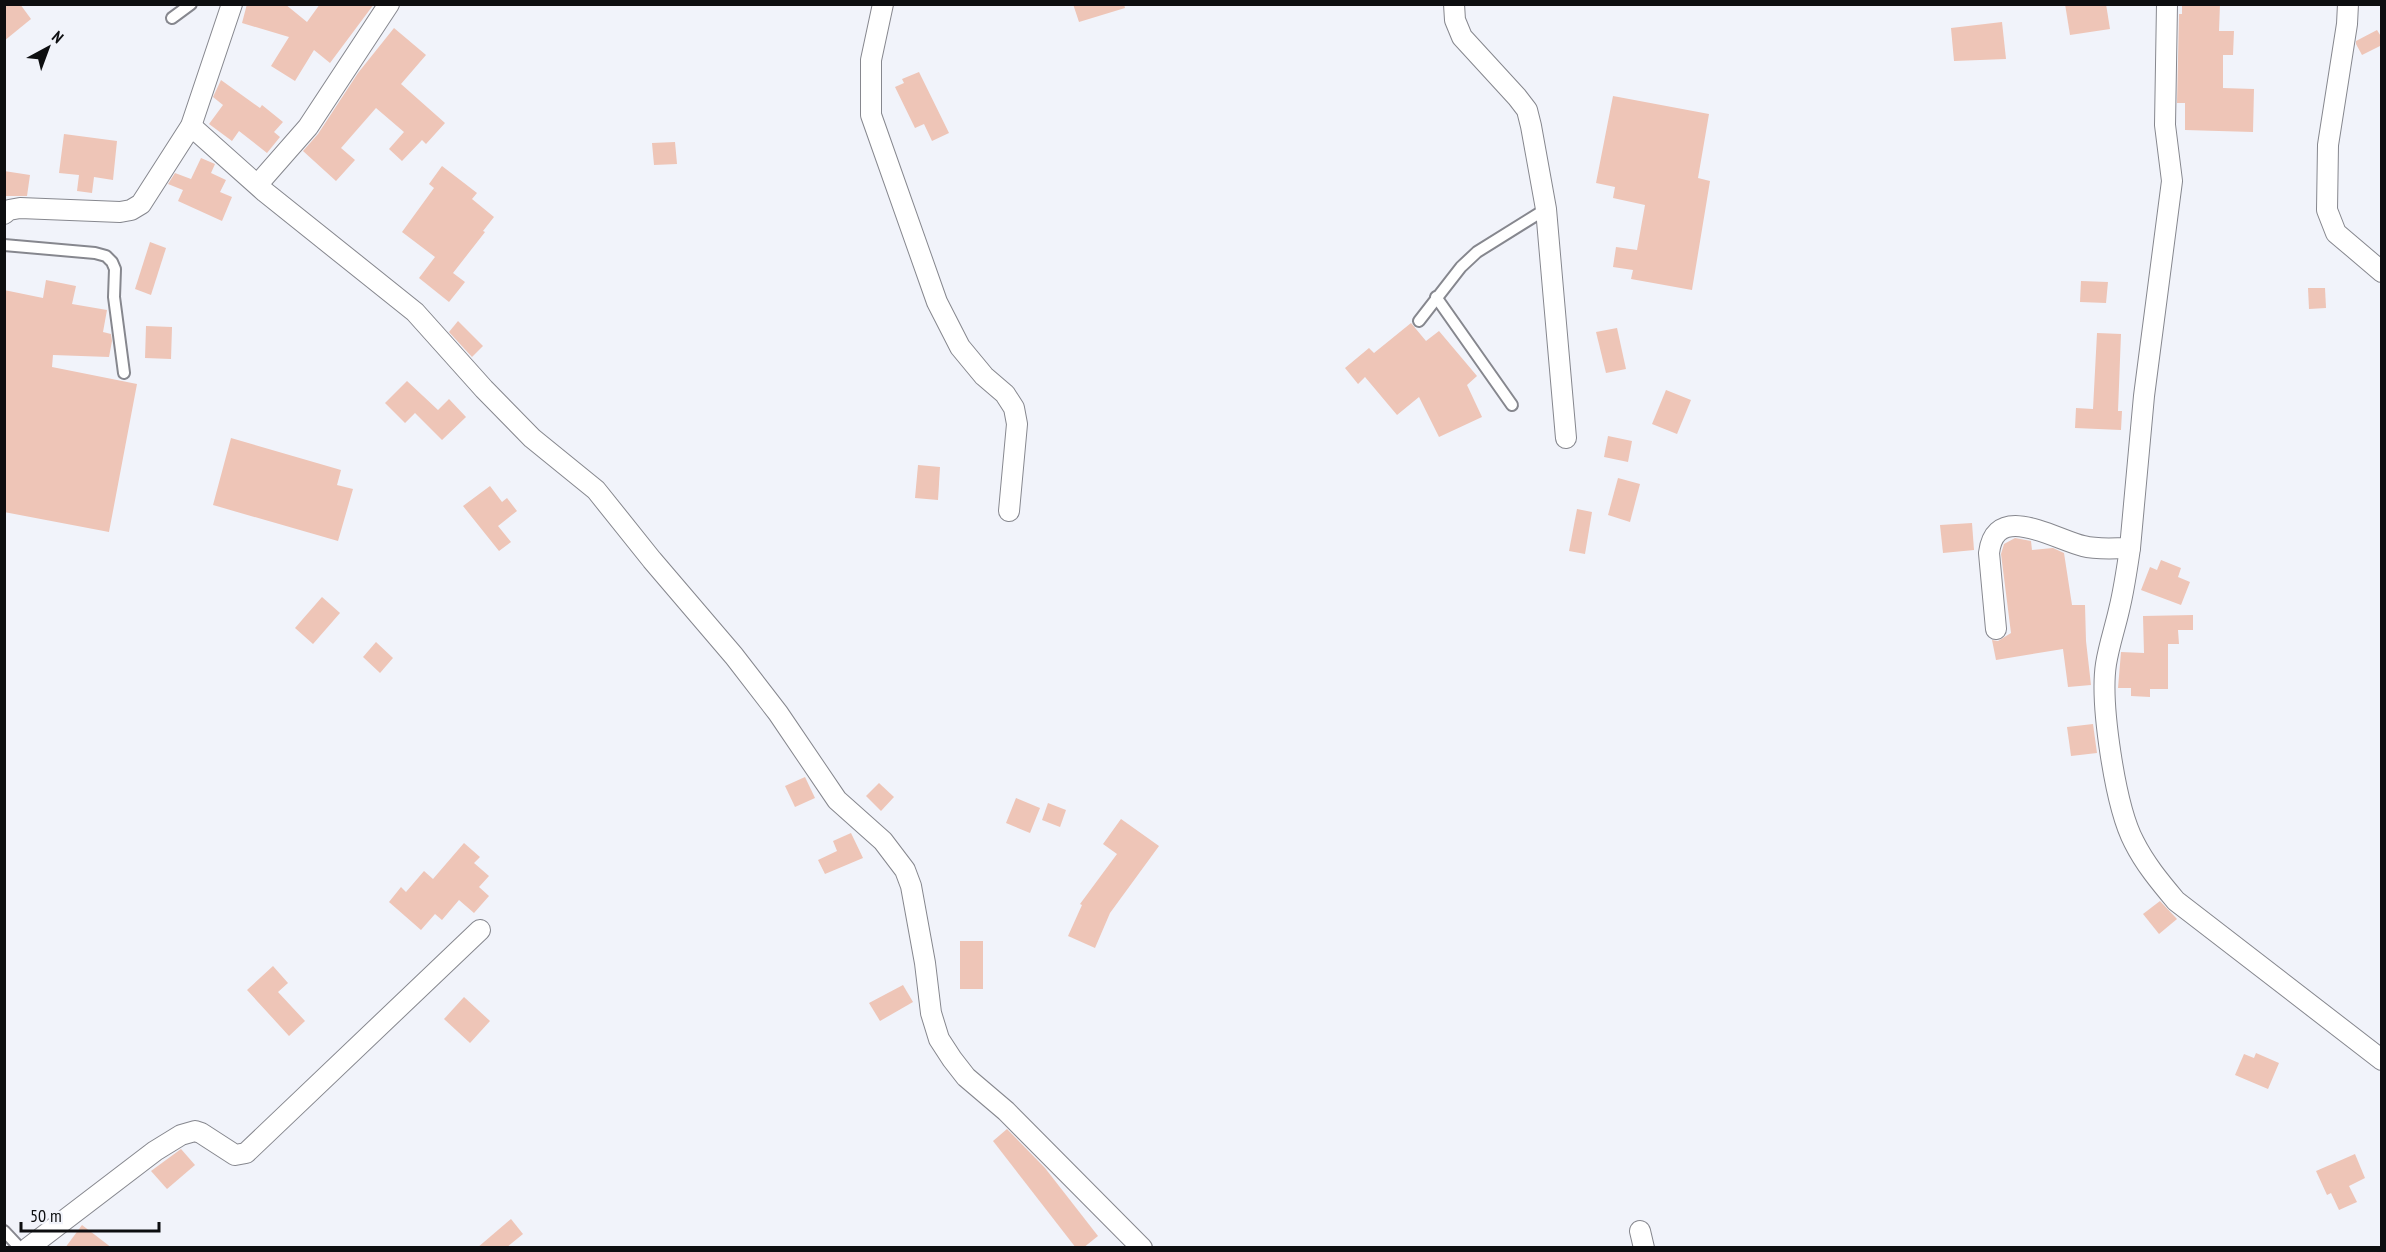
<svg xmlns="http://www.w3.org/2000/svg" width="2386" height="1252" font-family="'PT Sans Narrow',sans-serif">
<rect width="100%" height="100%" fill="#f1f3fa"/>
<g fill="#eec5b7">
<polygon points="4,4 20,4 31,19 4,41"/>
<polygon points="247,4 285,4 307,22 320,4 374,4 330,63 314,50 295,81 271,66 289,37 242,23"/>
<polygon points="1073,4 1124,4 1125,8 1079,22"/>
<polygon points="2065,4 2106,4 2110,29 2070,35"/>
<polygon points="2182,4 2220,4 2219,31 2234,31 2233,55 2223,55 2223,88 2254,89 2253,132 2185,130 2185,103 2177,103 2179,14 2182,14"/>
<polygon points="2002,22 2006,59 1954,61 1951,28"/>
<polygon points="394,28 426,55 401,84 445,123 426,144 422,140 402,161 389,149 404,132 376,108 341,148 355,160 336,181 303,151 318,134 358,73"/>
<polygon points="2377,30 2382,38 2382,45 2362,55 2356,44 2356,41"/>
<polygon points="919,72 949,133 932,141 924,124 915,128 895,87 904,83 902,79"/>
<polygon points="221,80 260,108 262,105 283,122 274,132 280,137 267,153 239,131 232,141 209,124 223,105 213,97"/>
<polygon points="1613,96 1709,114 1698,178 1710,181 1692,290 1631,279 1633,270 1613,267 1616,247 1637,250 1645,205 1613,198 1615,187 1596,183"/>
<polygon points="64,134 117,141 113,180 94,177 92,193 77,191 79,175 59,173"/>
<polygon points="675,142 677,164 654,165 652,143"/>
<polygon points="201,158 215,164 211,173 226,180 220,192 232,197 222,221 178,201 183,190 168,184 175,173 191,179"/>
<polygon points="442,166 477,193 472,199 494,217 483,231 485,232 453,273 465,282 449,302 419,278 435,257 402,232 434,188 429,184"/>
<polygon points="4,171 30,175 27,196 4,196"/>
<polygon points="150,242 166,248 151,295 135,289"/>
<polygon points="46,280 76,286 72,304 107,310 103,332 111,334 112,341 109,357 53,355 52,367 137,384 109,532 4,512 4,290 43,298"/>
<polygon points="2081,281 2108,282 2106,303 2080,302"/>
<polygon points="2308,288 2325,288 2326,308 2309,309"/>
<polygon points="458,321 483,346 472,357 449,332"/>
<polygon points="1411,323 1426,341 1439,331 1477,376 1467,385 1482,417 1439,437 1419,397 1397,415 1365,377 1358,384 1345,368 1369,348 1374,353"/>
<polygon points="146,326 172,327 171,359 145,358"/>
<polygon points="1617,328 1626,369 1606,373 1596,332"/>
<polygon points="2097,333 2121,334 2118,411 2122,411 2121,430 2075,428 2076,408 2093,409"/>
<polygon points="407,381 438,410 449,399 466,417 442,440 415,413 405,423 385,403"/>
<polygon points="1666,390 1691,400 1677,434 1652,424"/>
<polygon points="1608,436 1632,441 1628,462 1604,457"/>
<polygon points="231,438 341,470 337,485 353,489 338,541 213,505"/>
<polygon points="918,465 940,467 938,500 915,498"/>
<polygon points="1618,478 1640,484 1630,522 1608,515"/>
<polygon points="490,486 502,502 507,498 517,511 498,526 511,542 499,551 463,506"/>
<polygon points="1577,509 1592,512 1585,554 1569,551"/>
<polygon points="1972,523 1974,550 1943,553 1940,525"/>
<polygon points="2015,538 2031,541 2032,550 2053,548 2064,553 2072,605 2085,605 2086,641 2091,685 2068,687 2063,649 1996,660 1992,640 1998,641 2011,633 2001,554 2004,544"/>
<polygon points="2161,560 2181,568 2178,577 2190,582 2181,605 2141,590 2150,567 2157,570"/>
<polygon points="322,597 340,613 313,644 295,628"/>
<polygon points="2193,615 2193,630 2178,630 2179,644 2168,644 2168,689 2150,689 2150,697 2131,696 2131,688 2118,688 2121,652 2144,653 2143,616"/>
<polygon points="376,642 393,658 380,673 363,657"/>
<polygon points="2093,724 2097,753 2071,756 2067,727"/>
<polygon points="805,777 815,798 795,807 785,786"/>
<polygon points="879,783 894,797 881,811 866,796"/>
<polygon points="1016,798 1040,808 1030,833 1006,823"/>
<polygon points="1048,803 1066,810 1060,827 1042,820"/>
<polygon points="1121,819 1159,846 1110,913 1095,948 1068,936 1082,905 1080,904 1117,854 1103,844"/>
<polygon points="851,833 863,858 825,874 818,860 837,851 833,841"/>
<polygon points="464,843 480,857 474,863 489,876 479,887 489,896 474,913 459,900 442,920 435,914 421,930 389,902 401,887 406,892 424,871 433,879"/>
<polygon points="2160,901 2177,919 2159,934 2143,914"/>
<rect x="960" y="941" width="23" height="48"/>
<polygon points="273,966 288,983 278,992 305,1021 289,1036 247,990"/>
<polygon points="903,985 913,1002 880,1021 869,1003"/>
<polygon points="464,997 490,1021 470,1043 444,1019"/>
<polygon points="2256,1053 2279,1063 2268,1089 2235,1075 2244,1054 2254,1058"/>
<polygon points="1007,1129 1045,1168 1098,1236 1083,1248 1076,1248 993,1141"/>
<polygon points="181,1149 195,1165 167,1189 151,1171"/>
<polygon points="2355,1154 2365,1178 2349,1186 2357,1202 2339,1210 2331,1193 2327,1195 2316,1171"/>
<polygon points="511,1219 523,1234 506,1248 477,1248"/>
<polygon points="82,1225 112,1248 65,1248"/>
</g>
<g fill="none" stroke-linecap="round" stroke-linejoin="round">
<defs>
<g id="service">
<polyline points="172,18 191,4"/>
<polyline points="4,245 95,253 106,256 112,262 115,269 114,297 124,373"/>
<polyline points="1436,297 1512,405"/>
<polyline points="1419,321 1461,267 1477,252 1546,209"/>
<polyline points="4,1231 20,1248"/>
</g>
<g id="minor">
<polyline points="883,4 871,60 871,115 937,302 960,347 984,376 1005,394 1014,408 1017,424 1009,511"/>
<polyline points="1454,4 1455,20 1462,37 1517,97 1527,110 1531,126 1546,209 1566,438"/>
<polyline points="2348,4 2347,24 2328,145 2327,210 2336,233 2382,272"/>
<polyline points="191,126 265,192 415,312 484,389 532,438 596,490 652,560 734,656 778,713 837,800 883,841 905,870 911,886 925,963 931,1013 939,1039 952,1059 966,1077 1006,1111 1142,1248"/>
<polyline points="258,184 308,127 389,4"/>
<polyline points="4,214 9,210 20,208 120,212 131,210 141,204 191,126 232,4"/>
<path d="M2130,548C2127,569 2124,590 2119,610C2115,628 2109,645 2106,664C2100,703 2115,806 2134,842C2145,864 2160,882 2176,901L2382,1060"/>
<path d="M1996,629L1989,553C1995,501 2054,539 2083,546C2098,550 2114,548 2130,548L2144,396L2172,181L2165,125L2167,4"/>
<polyline points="1640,1231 1644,1248"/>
<polyline points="28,1248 155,1151 181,1135 195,1131 201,1133 235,1155 246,1153 480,930"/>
</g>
</defs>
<use href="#service" stroke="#86878e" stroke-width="14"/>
<use href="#minor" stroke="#86878e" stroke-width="22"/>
<use href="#service" stroke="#fff" stroke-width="10"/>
<use href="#minor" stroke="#fff" stroke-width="20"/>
</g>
<rect width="2386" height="1252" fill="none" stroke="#0d0e10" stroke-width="12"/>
<g transform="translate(48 48) rotate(41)" stroke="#f1f3fa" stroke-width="4.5" paint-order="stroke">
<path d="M0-4.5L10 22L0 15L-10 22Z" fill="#0d0e10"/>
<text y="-9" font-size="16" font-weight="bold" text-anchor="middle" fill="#0d0e10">N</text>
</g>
<path d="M21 1222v9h138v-9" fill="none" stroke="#0d0e10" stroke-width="3"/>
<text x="30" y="1222" font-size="18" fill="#0d0e10" stroke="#f1f3fa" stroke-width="4.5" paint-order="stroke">50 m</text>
</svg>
